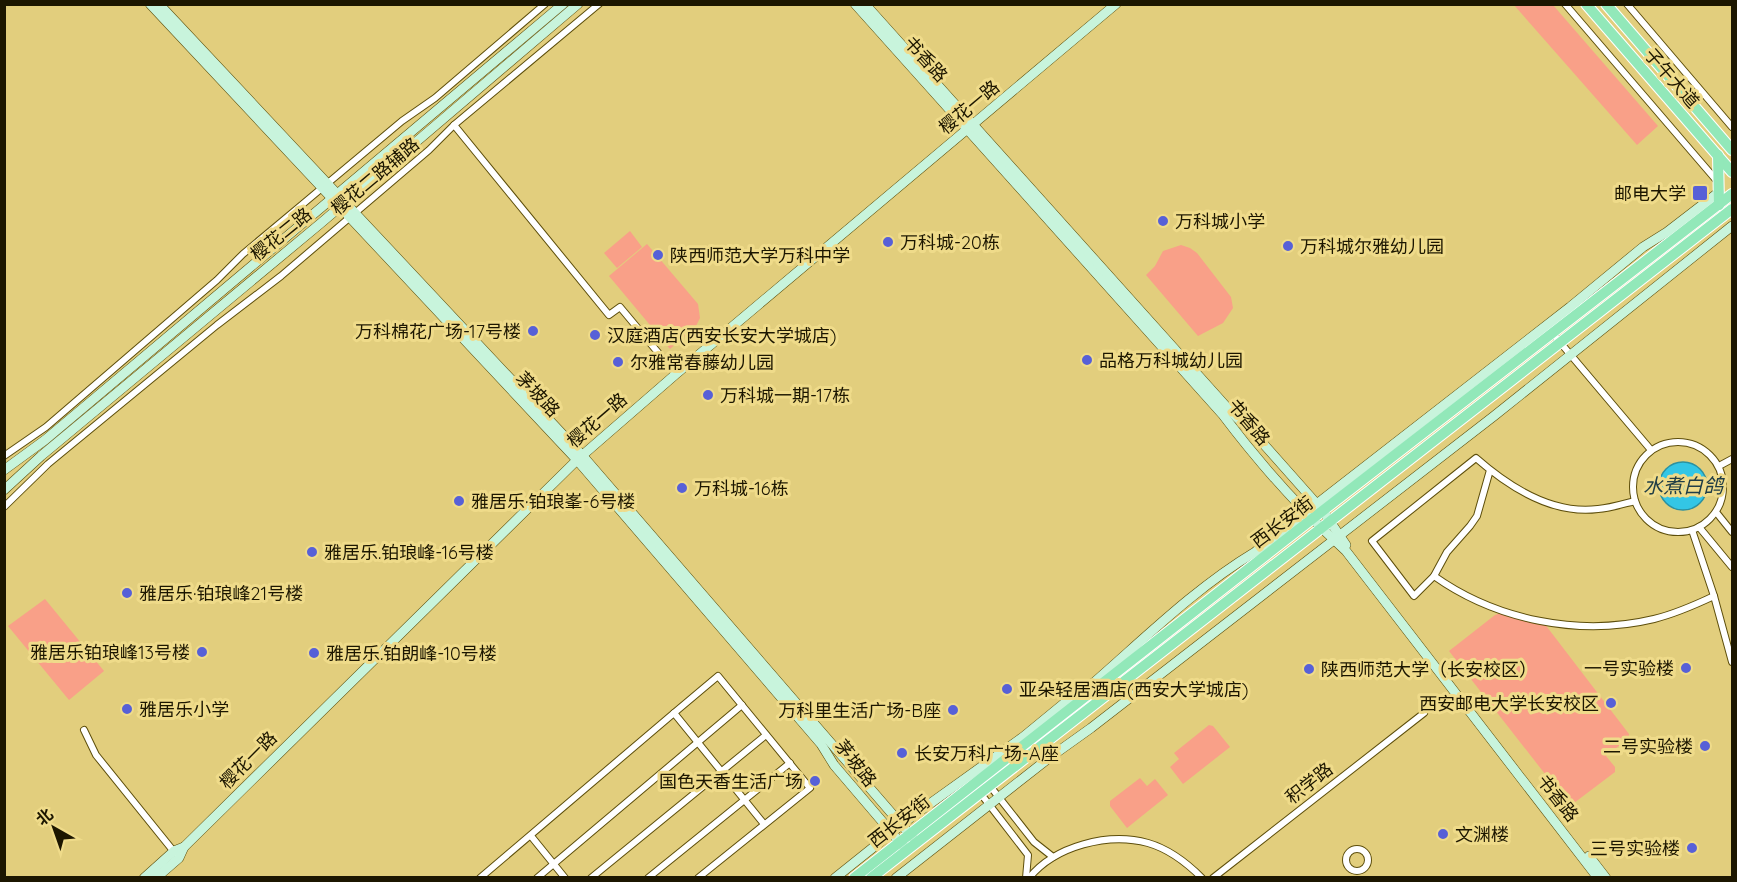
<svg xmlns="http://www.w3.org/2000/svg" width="1737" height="882" font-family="Quicksand,'Noto Sans SC',sans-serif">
<rect width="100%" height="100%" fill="#e2ce7d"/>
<g fill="#f9a088">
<polygon points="1514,5 1553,5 1658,126 1637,145"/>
<polygon points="630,231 642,247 617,268 604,253"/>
<polygon points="647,244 698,304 700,318 696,326 670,349 609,276"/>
<polygon points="1181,245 1190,248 1197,253 1231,297 1233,308 1223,323 1198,336 1146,275 1155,266 1163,251"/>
<polygon points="45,599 104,671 69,700 8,626"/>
<polygon points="1504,612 1544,623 1629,734 1629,738 1606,756 1615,767 1615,772 1570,806 1449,651 1495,615"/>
<polygon points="1209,725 1213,726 1230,747 1183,784 1170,767 1179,759 1174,753"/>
<polygon points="1140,778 1147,786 1155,779 1168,795 1127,828 1110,806 1110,801"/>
</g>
<circle fill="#33c6e5" stroke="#2c91a0" stroke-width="1.5" cx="1683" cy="486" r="24"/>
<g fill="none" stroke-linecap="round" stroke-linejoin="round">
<defs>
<g id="street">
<polyline points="1565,4 1717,181"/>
<polyline points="1627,4 1732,127"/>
<polyline points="454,125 609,315 620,307 676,374"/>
<polyline points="1553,334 1651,450"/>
<circle cx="1678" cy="487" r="45"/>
<polyline points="4,456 46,427 217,280 243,254 304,203 402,121 435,98 545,4"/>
<polyline points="1719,466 1732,459"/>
<path d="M1490,470L1477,516L1470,526L1447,552L1434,576L1414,596L1372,541L1476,458C1509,487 1552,515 1598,509C1611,508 1623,504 1635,501"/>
<polyline points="4,507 48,464 217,325 281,276 429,150 454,125 599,4"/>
<polyline points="1716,512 1732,532"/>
<polyline points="1699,527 1732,567"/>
<polyline points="1692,530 1714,596 1732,662"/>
<path d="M1434,576C1496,620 1579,637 1654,619C1674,614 1695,605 1714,596"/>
<polyline points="674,713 718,676 810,788 698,878"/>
<polyline points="84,730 96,755 175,853"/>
<polyline points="990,786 1034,842 1053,857"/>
<polyline points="981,794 1028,855 1026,878"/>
<polyline points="531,836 565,878"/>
<circle cx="1357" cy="860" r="11"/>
<polyline points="480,878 674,713 764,824"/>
<polyline points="537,878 742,705"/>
<polyline points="591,878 766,735"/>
<polyline points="648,878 790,763"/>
<path d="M1029,878C1055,846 1108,832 1148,843C1169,849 1186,862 1202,878"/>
<polyline points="1213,878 1424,713"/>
</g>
<g id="secondary">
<polyline points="150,4 577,460 821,744 834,765 904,847"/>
<polyline points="159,4 582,455 913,838"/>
<path d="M855,4L1223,415C1260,464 1301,510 1346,551L1598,878"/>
<polyline points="865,4 1233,414 1260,440 1323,511 1346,545"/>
<polyline points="4,470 45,440 563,4"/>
<polyline points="4,490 41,456 321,223 578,4"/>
<polyline points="1589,856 1606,878"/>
<polyline points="144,878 174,851 184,847"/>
<polyline points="156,878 179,858 184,847 577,460 676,374 1116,4"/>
<path d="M835,878L910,818L1023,737L1073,696L1090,686C1143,640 1195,588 1255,552L1570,307L1643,247L1667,232L1719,192"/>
<polyline points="896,878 1049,758 1091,728 1494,416 1732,226"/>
</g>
<g id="primary">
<polyline points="1586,4 1732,172"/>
<polyline points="1606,4 1732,150"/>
<polyline points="1718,155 1719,205"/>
<polyline points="854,878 1312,519 1732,194"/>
<polyline points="871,878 1732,209"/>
</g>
</defs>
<use href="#street" stroke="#5d4e0b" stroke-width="8"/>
<use href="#secondary" stroke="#5d4e0b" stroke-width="10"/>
<use href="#primary" stroke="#fff" stroke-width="12"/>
<use href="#street" stroke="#fff" stroke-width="6"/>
<use href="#secondary" stroke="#c8f4dc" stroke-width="9"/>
<use href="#primary" stroke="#92e8b9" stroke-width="10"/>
</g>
<g fill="#5760d7" stroke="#efdb8a" stroke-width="2">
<rect x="1692" y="185" width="16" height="16" rx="3"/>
<circle cx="1163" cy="221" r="6"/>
<circle cx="888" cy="242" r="6"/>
<circle cx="1288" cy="246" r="6"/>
<circle cx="658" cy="255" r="6"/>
<circle cx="533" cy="331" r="6"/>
<circle cx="595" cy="335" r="6"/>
<circle cx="1087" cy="360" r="6"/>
<circle cx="618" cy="362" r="6"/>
<circle cx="708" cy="395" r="6"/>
<circle cx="682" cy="488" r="6"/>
<circle cx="459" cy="501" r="6"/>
<circle cx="312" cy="552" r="6"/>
<circle cx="127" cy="593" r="6"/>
<circle cx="202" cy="652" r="6"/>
<circle cx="314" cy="653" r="6"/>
<circle cx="1686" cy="668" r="6"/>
<circle cx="1309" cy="669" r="6"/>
<circle cx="1007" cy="689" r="6"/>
<circle cx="1611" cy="703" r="6"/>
<circle cx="127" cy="709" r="6"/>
<circle cx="953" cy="710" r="6"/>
<circle cx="1705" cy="746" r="6"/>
<circle cx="902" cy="753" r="6"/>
<circle cx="815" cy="781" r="6"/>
<circle cx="1443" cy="834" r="6"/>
<circle cx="1692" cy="848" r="6"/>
</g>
<g text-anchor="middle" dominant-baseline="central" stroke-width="6" stroke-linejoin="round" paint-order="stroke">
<g font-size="18" fill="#1c1600" stroke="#efdb8a">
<text transform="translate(926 59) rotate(48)">书香路</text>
<text transform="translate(1672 78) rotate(49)">子午大道</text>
<text transform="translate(969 107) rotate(-40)">樱花一路</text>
<text transform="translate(375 176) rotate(-40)">樱花二路辅路</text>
<text transform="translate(281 234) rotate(-39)">樱花二路</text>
<text transform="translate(538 394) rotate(47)">茅坡路</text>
<text transform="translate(597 420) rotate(-41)">樱花一路</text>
<text transform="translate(1249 422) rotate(50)">书香路</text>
<text transform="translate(1282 522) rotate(-37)">西长安街</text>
<text transform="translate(248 760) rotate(-45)">樱花一路</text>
<text transform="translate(856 763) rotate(52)">茅坡路</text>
<text transform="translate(1309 783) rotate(-38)">积学路</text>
<text transform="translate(1558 798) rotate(52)">书香路</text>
<text transform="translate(899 821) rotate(-38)">西长安街</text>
</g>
<g font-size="18" fill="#1c1600" stroke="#efdb8a" text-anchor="start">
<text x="1686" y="193" text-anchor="end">邮电大学</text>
<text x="1175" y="221">万科城小学</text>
<text x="900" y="242">万科城-20栋</text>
<text x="1300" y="246">万科城尔雅幼儿园</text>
<text x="670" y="255">陕西师范大学万科中学</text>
<text x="521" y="331" text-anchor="end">万科棉花广场-17号楼</text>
<text x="607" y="335">汉庭酒店(西安长安大学城店)</text>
<text x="1099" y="360">品格万科城幼儿园</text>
<text x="630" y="362">尔雅常春藤幼儿园</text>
<text x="720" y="395">万科城一期-17栋</text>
<text x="694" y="488">万科城-16栋</text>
<text x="471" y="501">雅居乐·铂琅峯-6号楼</text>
<text x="324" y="552">雅居乐.铂琅峰-16号楼</text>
<text x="139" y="593">雅居乐·铂琅峰21号楼</text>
<text x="190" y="652" text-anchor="end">雅居乐铂琅峰13号楼</text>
<text x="326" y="653">雅居乐.铂朗峰-10号楼</text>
<text x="1674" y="668" text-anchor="end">一号实验楼</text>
<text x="1321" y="669">陕西师范大学（长安校区）</text>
<text x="1019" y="689">亚朵轻居酒店(西安大学城店)</text>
<text x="1599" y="703" text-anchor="end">西安邮电大学长安校区</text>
<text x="139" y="709">雅居乐小学</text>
<text x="941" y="710" text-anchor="end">万科里生活广场-B座</text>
<text x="1693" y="746" text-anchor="end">二号实验楼</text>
<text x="914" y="753">长安万科广场-A座</text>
<text x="803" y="781" text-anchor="end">国色天香生活广场</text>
<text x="1455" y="834">文渊楼</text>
<text x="1680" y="848" text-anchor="end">三号实验楼</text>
</g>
<g font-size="20" font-style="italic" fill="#213e46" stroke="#efdb8a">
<text x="1683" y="485">水煮白鸽</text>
</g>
</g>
<rect width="1737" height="882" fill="none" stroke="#1c1600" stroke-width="12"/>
<g transform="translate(54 828) rotate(320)" stroke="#efdb8a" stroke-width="4.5" paint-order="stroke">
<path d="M0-4.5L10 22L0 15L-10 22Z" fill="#1c1600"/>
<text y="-9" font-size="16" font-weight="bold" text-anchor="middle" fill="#1c1600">北</text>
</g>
</svg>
